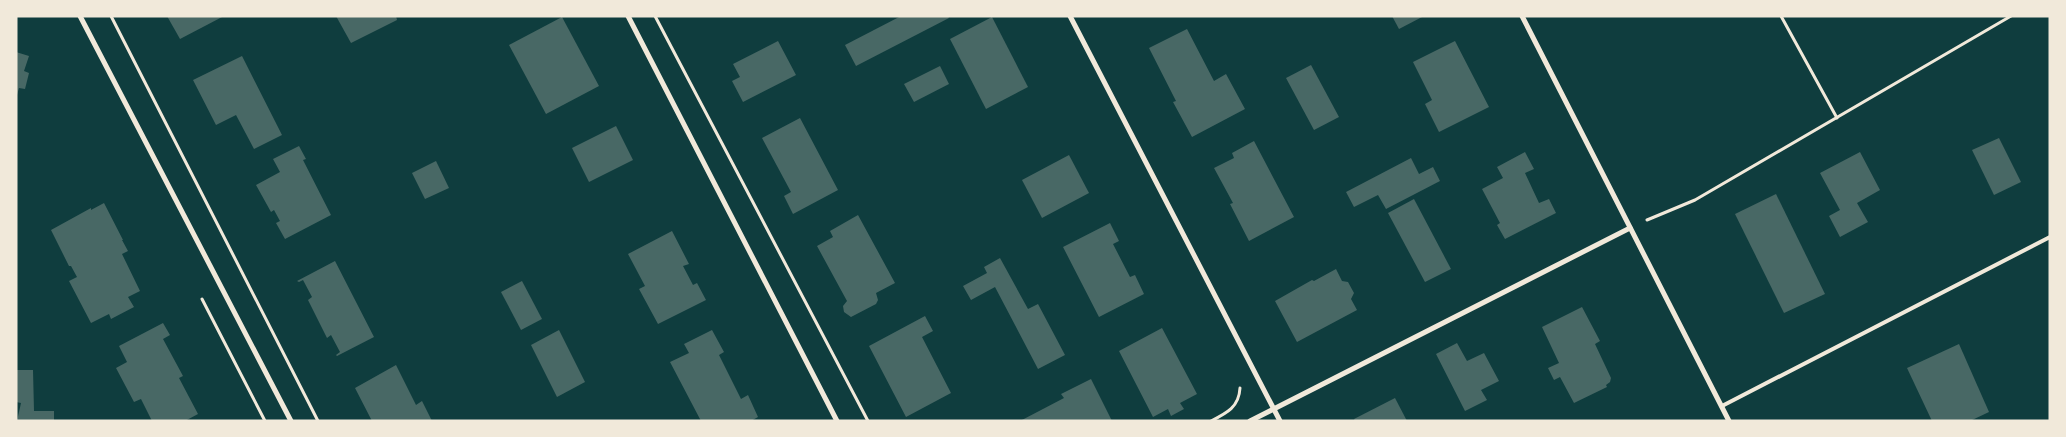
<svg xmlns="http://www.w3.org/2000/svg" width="2066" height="437" font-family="'Space Grotesk',sans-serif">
<rect width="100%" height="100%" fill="#0f3d3e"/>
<g fill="#486865">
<polygon points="167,16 224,16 180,39"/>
<polygon points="336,16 396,16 397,20 351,43"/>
<polygon points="901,16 948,16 949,18 856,66 845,45"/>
<polygon points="1392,16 1424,16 1399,29"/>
<polygon points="562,17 599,86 546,114 509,45"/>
<polygon points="992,17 1028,87 986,109 950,39"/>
<polygon points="1187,29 1214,81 1226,74 1245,109 1192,137 1173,102 1176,101 1149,48"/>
<polygon points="778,41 796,75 743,102 732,81 740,77 733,64"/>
<polygon points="1455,41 1489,107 1439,132 1425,104 1432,100 1413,62"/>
<polygon points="16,52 29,56 24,71 29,73 25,89 19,88 17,95"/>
<polygon points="242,56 282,135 254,149 236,115 216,125 193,80"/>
<polygon points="1311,65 1339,117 1314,130 1286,78"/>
<polygon points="940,66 949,84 914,102 904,84"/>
<polygon points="800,118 838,190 793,214 784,196 791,192 762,138"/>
<polygon points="616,126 633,160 589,182 572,148"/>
<polygon points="1999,138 2021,182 1994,195 1972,150"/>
<polygon points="1254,141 1294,217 1249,241 1230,204 1233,203 1214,168 1234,158 1232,153"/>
<polygon points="299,146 306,159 303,160 331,215 285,239 276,223 280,221 274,210 271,212 256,185 280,172 273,159"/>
<polygon points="1525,152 1534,169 1525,173 1539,203 1549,199 1556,213 1505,239 1497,225 1500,223 1482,189 1503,178 1497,167"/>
<polygon points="1860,152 1880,190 1857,203 1868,222 1840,237 1829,216 1840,210 1820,173"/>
<polygon points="1069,155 1089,193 1042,218 1022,180"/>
<polygon points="1411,158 1419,174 1433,167 1440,181 1386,209 1378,195 1354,207 1346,192"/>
<polygon points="436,161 449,188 425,199 412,173"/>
<polygon points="1776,194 1825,294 1784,313 1735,214"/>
<polygon points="1414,199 1451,269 1425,282 1388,213"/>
<polygon points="104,203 123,240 122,240 128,251 122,254 140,291 128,297 134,307 111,319 109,314 91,323 69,281 77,277 71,266 69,266 51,230 91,208 91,210"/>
<polygon points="858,215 895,283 876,293 878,300 876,304 851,317 844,312 843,306 847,301 817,246 833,237 830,231"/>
<polygon points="1110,223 1119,241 1113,244 1130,277 1135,275 1144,294 1099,317 1063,247"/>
<polygon points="672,231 689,264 683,266 693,285 697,283 706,300 658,324 639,289 645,286 628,254"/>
<polygon points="1000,258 1028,309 1038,304 1065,355 1038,369 995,287 971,300 963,286 987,273 984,267"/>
<polygon points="335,261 374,337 337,356 336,355 340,352 331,335 327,338 308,300 312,297 303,280 299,282 297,281"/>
<polygon points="1336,269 1342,281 1348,282 1354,293 1351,299 1357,310 1297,342 1275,301 1312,280 1314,281"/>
<polygon points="522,281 542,319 521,330 501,292"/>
<polygon points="1582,307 1600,341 1595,344 1611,378 1610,382 1606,385 1607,387 1574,403 1560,377 1554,380 1548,368 1559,363 1542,327"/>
<polygon points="925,316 933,331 922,337 951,393 906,417 869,346"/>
<polygon points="163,323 170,335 163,339 183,376 179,378 198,414 185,421 152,421 141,399 134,402 116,368 127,362 119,346"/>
<polygon points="1162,328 1197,394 1180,403 1184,409 1171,416 1168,409 1153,417 1119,351"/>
<polygon points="559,330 585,382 557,397 531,345"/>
<polygon points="712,330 724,352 719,355 741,399 748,395 758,417 751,421 701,421 670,362 689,353 684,344"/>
<polygon points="1457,343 1467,361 1484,353 1499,381 1481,390 1487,400 1465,411 1436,354"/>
<polygon points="1959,344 1989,412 1970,421 1932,421 1907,368"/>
<polygon points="396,365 416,405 422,401 432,421 372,421 355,388"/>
<polygon points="16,370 33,370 34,411 54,411 54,421 17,421 21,403 16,402"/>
<polygon points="1091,379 1112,421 1020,421 1064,398 1061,394"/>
<polygon points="1395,398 1407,421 1355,421 1354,419"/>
</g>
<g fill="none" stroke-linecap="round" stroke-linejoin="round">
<g stroke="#f1e9da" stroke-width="3">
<polyline points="111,16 318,421"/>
<polyline points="655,16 868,421"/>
<polyline points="1781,16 1837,118"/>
<polyline points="1647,220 1695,200 2011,16"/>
<polyline points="202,299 265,421"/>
<path d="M1211,421C1227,413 1239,407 1240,388"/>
</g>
<polyline stroke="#f1e9da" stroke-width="4" points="1722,406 2050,237"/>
<g stroke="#f1e9da" stroke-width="5">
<polyline points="80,16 291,421"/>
<polyline points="628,16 837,421"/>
<polyline points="1070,16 1280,421"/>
<polyline points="1522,16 1729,421"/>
<polyline points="1250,421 1630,228"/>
</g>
</g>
<rect width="2066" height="437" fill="none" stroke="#f1e9da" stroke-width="35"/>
</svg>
